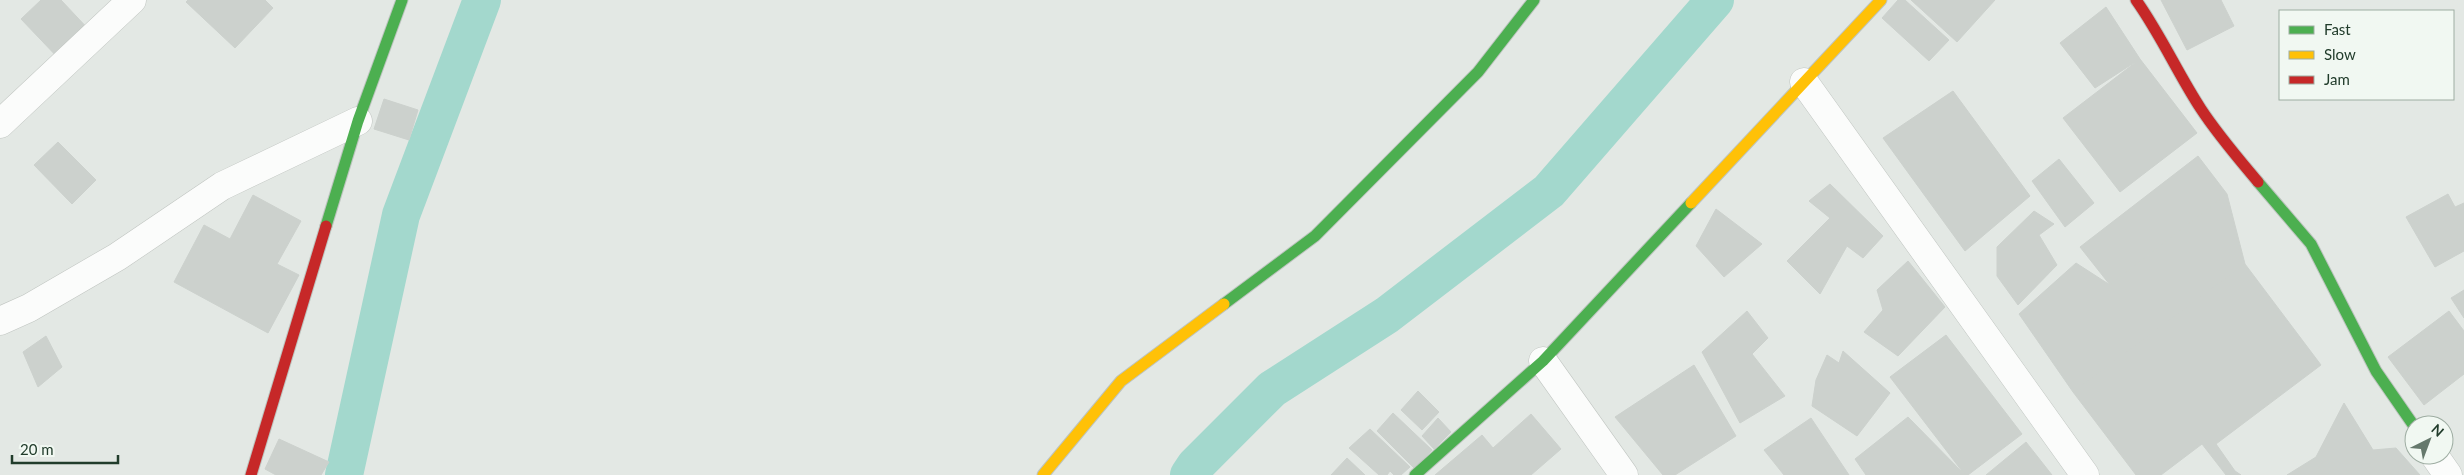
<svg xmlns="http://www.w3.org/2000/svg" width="2464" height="475" font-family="Lato,sans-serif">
<rect width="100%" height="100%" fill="#e3e8e4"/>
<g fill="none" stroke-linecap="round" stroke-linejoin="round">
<g stroke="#a3d8cd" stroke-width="38">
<polyline points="344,475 401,215 482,0"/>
<polyline points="1189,475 1195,466 1272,389 1387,315 1549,191 1715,0"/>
</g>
</g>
<g fill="#ccd1cd" stroke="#ccd1cd">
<polygon points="41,0 61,0 92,33 62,62 21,19"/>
<polygon points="188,0 265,0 273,8 235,48 186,2"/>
<polygon points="1898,0 1905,0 1949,40 1929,61 1882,18"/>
<polygon points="1911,0 1995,0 1957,42"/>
<polygon points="2161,0 2221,0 2234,26 2187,50"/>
<polygon points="2106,7 2140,59 2095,88 2060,43"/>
<polygon points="2140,59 2197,133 2120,192 2063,118"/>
<polygon points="1953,91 2030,196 1965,251 1883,138"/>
<polygon points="384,99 418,110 409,140 374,129"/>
<polygon points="58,142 96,180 72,204 34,165"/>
<polygon points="2198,156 2227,194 2110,285 2080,247"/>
<polygon points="2059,159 2094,203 2065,227 2032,181"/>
<polygon points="1830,184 1883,236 1863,258 1847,246 1820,294 1787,261 1830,218 1809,201"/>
<polygon points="2227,194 2245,264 2073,392 2019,314 2076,263 2110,285"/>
<polygon points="2448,194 2455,207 2464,203 2464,251 2435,267 2406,217"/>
<polygon points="253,195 301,221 277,264 299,275 268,333 174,282 204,225 230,239"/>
<polygon points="1716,209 1762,244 1724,277 1696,246"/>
<polygon points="2034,211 2054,224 2039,235 2057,265 2018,305 1997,276 1997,247"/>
<polygon points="1908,261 1945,307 1898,356 1864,332 1883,310 1877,290"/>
<polygon points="2245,264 2321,365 2216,444 2235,471 2241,475 2226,475 2202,444 2161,475 2136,475 2073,392"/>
<polygon points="2464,290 2464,318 2451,298"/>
<polygon points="1747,311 1768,338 1752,354 1785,396 1740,423 1702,352"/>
<polygon points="2449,311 2464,331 2464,374 2424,405 2388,357"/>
<polygon points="1946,335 2022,434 1968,475 1965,475 1890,377"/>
<polygon points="46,336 62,367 38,387 23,352"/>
<polygon points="1843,351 1890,393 1857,436 1812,406 1816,380 1827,355 1839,363"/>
<polygon points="1694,365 1736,436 1675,475 1663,475 1615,417"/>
<polygon points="1418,391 1439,412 1422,430 1401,410"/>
<polygon points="2344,403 2373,450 2396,448 2420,475 2287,475 2316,457"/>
<polygon points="1393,413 1432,450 1414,468 1377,431"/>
<polygon points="1531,414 1561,449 1531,475 1435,475 1482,435 1493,448"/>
<polygon points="1908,417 1965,475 1866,475 1855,459"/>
<polygon points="1438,418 1451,432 1434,449 1422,436"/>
<polygon points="1811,418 1849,475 1784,475 1764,450"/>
<polygon points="1370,429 1410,467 1401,475 1394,475 1390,471 1387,475 1379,475 1349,448"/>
<polygon points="279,439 329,462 321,475 276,475 265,469"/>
<polygon points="2026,442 2052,475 1986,475"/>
<polygon points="1347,458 1365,475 1331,475"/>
</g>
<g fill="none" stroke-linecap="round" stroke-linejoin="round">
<defs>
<g id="street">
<polyline points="1804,82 2085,475"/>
<polyline points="0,124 132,0"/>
<polyline points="0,321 29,308 117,257 222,186 358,121"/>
<polyline points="1543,361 1624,475"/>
<polyline points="2434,455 2448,475"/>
</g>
<g id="fast">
<polyline points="2258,182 2311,244 2376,371 2414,426"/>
<polyline points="326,226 358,121 402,0"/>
<polyline points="1224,304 1315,236 1478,72 1534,0"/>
<polyline points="1415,475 1543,361 1691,203"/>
</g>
<g id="slow">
<polyline points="1691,203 1881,0"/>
<polyline points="1043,475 1121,381 1224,304"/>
</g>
<g id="jam">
<path d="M2136,0C2161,35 2178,74 2201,109C2218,135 2238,158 2258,182"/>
<polyline points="251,475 326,226"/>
</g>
</defs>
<use href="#street" stroke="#c0c5c1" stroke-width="29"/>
<use href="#fast" stroke="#bdc4bf" stroke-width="13"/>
<use href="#slow" stroke="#bdc4bf" stroke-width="13"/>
<use href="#jam" stroke="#bdc4bf" stroke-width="13"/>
<use href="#street" stroke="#fbfcfb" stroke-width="28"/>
<use href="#fast" stroke="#4caf50" stroke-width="11"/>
<use href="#slow" stroke="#ffc107" stroke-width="11"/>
<use href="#jam" stroke="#c62828" stroke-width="11"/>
</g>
<rect x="2279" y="10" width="175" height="90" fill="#f1f8f2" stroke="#9eada2"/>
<rect x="2289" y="26" width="25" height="8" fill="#4caf50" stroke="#9eada2"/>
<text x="2324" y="35" font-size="15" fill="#213c2b">Fast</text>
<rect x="2289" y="51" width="25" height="8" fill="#ffc107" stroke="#9eada2"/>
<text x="2324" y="60" font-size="15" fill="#213c2b">Slow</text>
<rect x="2289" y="76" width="25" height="8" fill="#c62828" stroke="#9eada2"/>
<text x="2324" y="85" font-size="15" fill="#213c2b">Jam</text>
<g transform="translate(2429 440) rotate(42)"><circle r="24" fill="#f1f8f2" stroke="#9eada2"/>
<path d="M0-4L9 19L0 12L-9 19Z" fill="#65786c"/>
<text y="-8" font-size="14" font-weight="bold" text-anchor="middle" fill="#213c2b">N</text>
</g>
<path d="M12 455v8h106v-8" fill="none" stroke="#213c2b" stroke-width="2.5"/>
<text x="20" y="455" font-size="15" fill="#213c2b" stroke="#f1f8f2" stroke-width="4" paint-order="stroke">20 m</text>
</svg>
